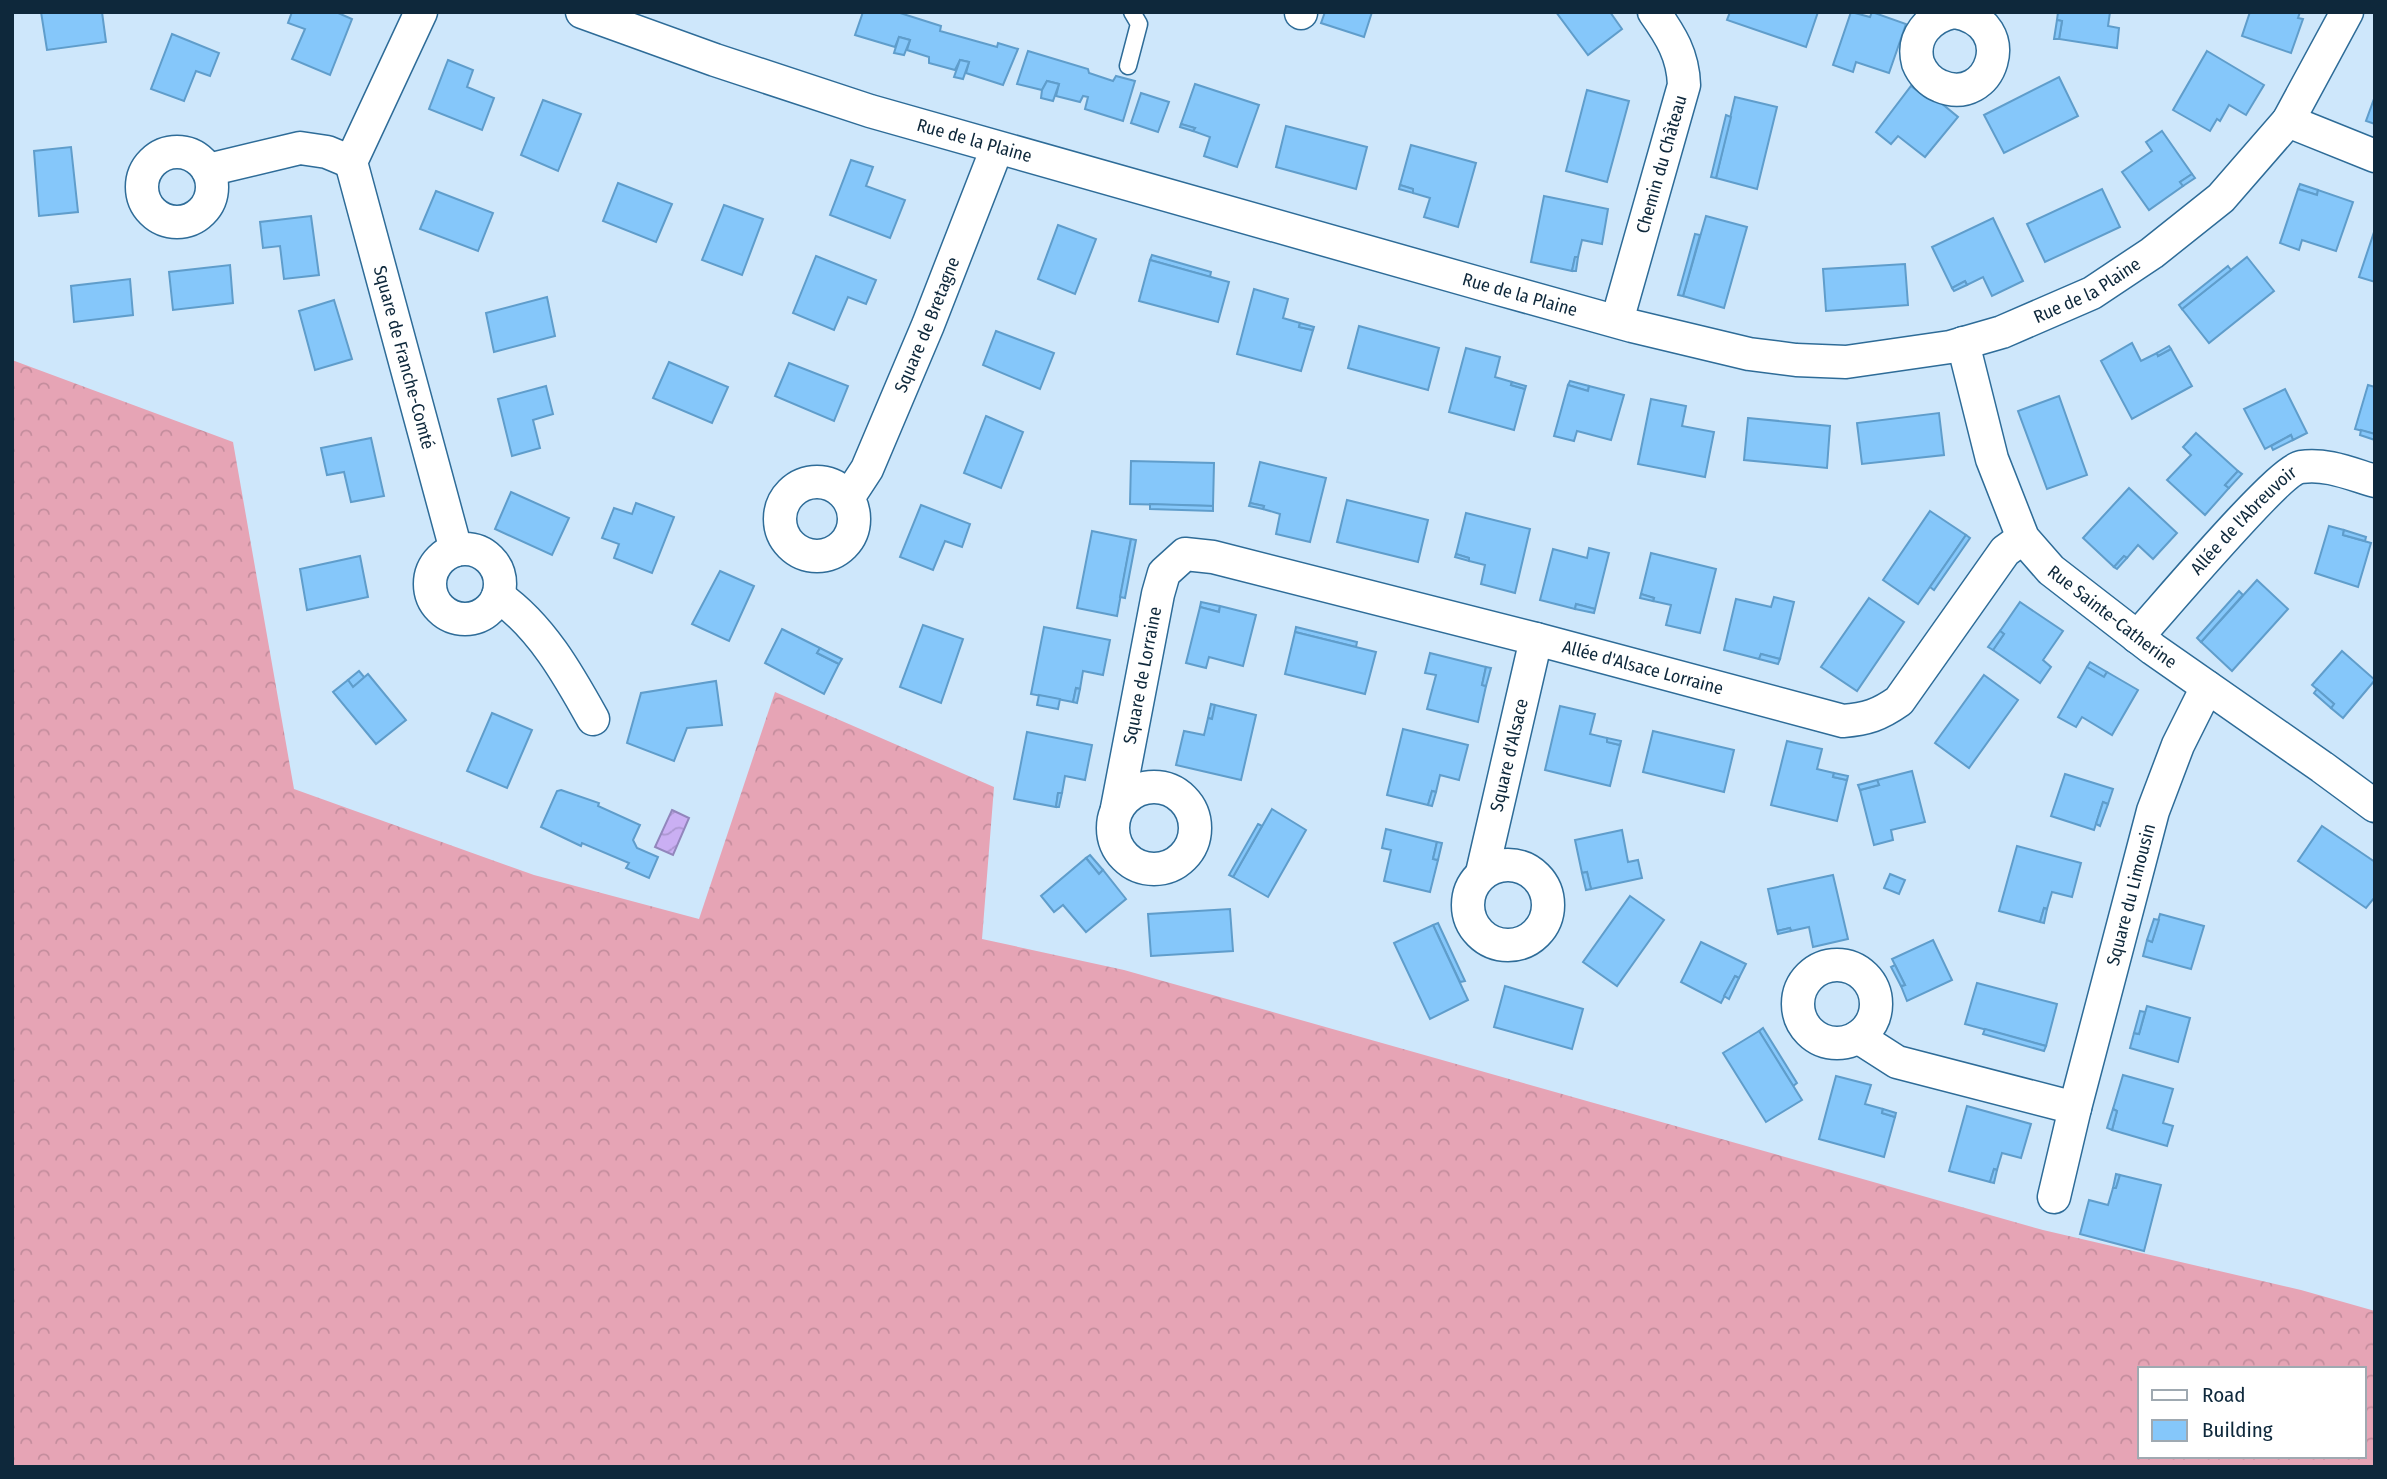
<svg xmlns="http://www.w3.org/2000/svg" width="2387" height="1479" font-family="'Fira Sans Condensed',sans-serif">
<defs>
<pattern id="forest-crowns" width="20" height="18" patternUnits="userSpaceOnUse" patternTransform="scale(1.75)"><rect width="20" height="18" fill="#e6a4b5"/><path d="M2 6a3 3 0 1 1 6 0M12 15a3 3 0 1 1 6 0" fill="none" stroke="#c48d9d"/></pattern>
<pattern id="water-waves" width="16" height="10" patternUnits="userSpaceOnUse" patternTransform="scale(1.75)"><rect width="16" height="10" fill="#caaff3"/><path d="M0 5q4-4 8 0t8 0" fill="none" stroke="#ac97d1"/></pattern>
</defs>
<rect width="100%" height="100%" fill="#cee7fb"/>
<path fill="url(#forest-crowns)" fill-rule="evenodd" d="M12,360L233,442L294,789L534,875L699,919L775,692L994,787L982,939L1124,970L2043,1230L2301,1290L2375,1311V1467H12ZM2140,1369H2364V1456H2140Z"/>
<polygon fill="url(#water-waves)" stroke="#9286bc" stroke-width="2" points="672,810 689,818 673,855 655,847"/>
<g fill="#85c7fa" stroke="#5f9dcb" stroke-width="2">
<polygon points="41,12 102,12 106,42 47,50"/>
<polygon points="292,12 336,12 352,19 330,75 292,59 305,29 288,23"/>
<polygon points="863,12 897,12 941,26 940,31 997,47 998,43 1018,49 1003,85 966,73 969,62 960,60 955,70 929,63 929,57 907,50 910,40 899,37 895,47 855,35"/>
<polygon points="1325,12 1372,12 1364,37 1321,23"/>
<polygon points="1556,12 1610,12 1622,29 1588,55"/>
<polygon points="1730,12 1818,12 1806,47 1727,20"/>
<polygon points="1851,12 1870,17 1872,12 1906,24 1889,73 1856,62 1853,72 1833,65"/>
<polygon points="2058,12 2110,12 2108,26 2119,28 2117,48 2059,39 2062,21 2057,20"/>
<polygon points="2250,12 2300,12 2298,18 2303,19 2291,53 2242,36"/>
<polygon points="2057,20 2062,21 2059,39 2054,39"/>
<polygon points="172,34 219,53 210,76 196,71 184,101 151,89"/>
<polygon points="899,37 910,40 904,55 894,53"/>
<polygon points="1028,51 1088,69 1089,73 1113,81 1116,76 1135,81 1123,121 1085,109 1088,97 1083,96 1080,102 1056,96 1059,84 1047,81 1042,90 1017,84"/>
<polygon points="2207,51 2264,85 2246,115 2229,105 2220,121 2217,119 2210,131 2173,110"/>
<polygon points="448,60 473,70 467,87 494,98 482,130 429,109"/>
<polygon points="960,60 969,62 963,79 954,77"/>
<polygon points="2059,77 2078,116 2004,153 1984,115"/>
<polygon points="1047,81 1059,84 1053,101 1041,98 1042,90"/>
<polygon points="1195,84 1259,105 1237,167 1204,156 1210,137 1193,131 1195,128 1181,124"/>
<polygon points="1911,86 1927,98 1930,94 1958,117 1925,157 1898,136 1891,144 1876,132"/>
<polygon points="1587,90 1629,101 1607,182 1566,171"/>
<polygon points="1141,93 1169,102 1158,132 1131,123"/>
<polygon points="2375,96 2375,124 2366,121"/>
<polygon points="1735,97 1777,107 1757,189 1716,178"/>
<polygon points="543,100 581,114 558,171 521,155"/>
<polygon points="1726,115 1731,117 1716,178 1711,177"/>
<polygon points="1181,124 1195,128 1193,131 1180,127"/>
<polygon points="1286,126 1367,147 1356,189 1276,167"/>
<polygon points="2162,131 2192,174 2180,182 2183,186 2149,210 2122,172 2152,151 2146,142"/>
<polygon points="1411,145 1476,163 1458,227 1424,217 1430,198 1413,193 1413,189 1400,185"/>
<polygon points="71,147 78,212 39,216 34,151"/>
<polygon points="851,160 873,167 866,186 905,200 890,238 830,215"/>
<polygon points="2192,174 2195,178 2183,186 2180,182"/>
<polygon points="618,183 672,204 656,242 603,221"/>
<polygon points="2300,184 2318,190 2317,195 2298,189"/>
<polygon points="1400,185 1413,189 1413,193 1399,189"/>
<polygon points="2102,189 2120,227 2045,262 2027,224"/>
<polygon points="2298,189 2317,195 2318,190 2353,202 2336,251 2302,240 2299,250 2280,243"/>
<polygon points="436,191 493,213 478,251 420,229"/>
<polygon points="1544,196 1608,209 1602,244 1582,240 1578,257 1575,257 1572,271 1531,262"/>
<polygon points="724,205 763,219 742,275 702,260"/>
<polygon points="311,216 319,275 284,279 280,246 263,248 260,222"/>
<polygon points="1706,216 1747,227 1724,308 1683,296"/>
<polygon points="1993,218 2023,281 1992,296 1983,277 1967,285 1965,281 1952,288 1932,247"/>
<polygon points="1058,225 1096,239 1075,294 1038,279"/>
<polygon points="2375,229 2375,282 2359,277"/>
<polygon points="1695,234 1700,235 1683,296 1678,295"/>
<polygon points="1152,255 1211,272 1210,277 1150,260"/>
<polygon points="816,256 876,280 866,304 848,297 834,330 793,313"/>
<polygon points="1575,257 1578,257 1576,271 1572,271"/>
<polygon points="2247,257 2274,291 2209,343 2182,309"/>
<polygon points="1150,260 1229,282 1218,322 1139,301"/>
<polygon points="1905,264 1908,305 1826,311 1823,269"/>
<polygon points="230,265 233,303 173,310 169,272"/>
<polygon points="2228,266 2231,270 2182,309 2179,305"/>
<polygon points="130,279 133,315 74,322 71,286"/>
<polygon points="1965,281 1967,285 1954,291 1952,288"/>
<polygon points="1254,289 1288,299 1283,318 1300,323 1299,327 1313,330 1301,371 1237,354"/>
<polygon points="547,297 555,336 494,352 486,313"/>
<polygon points="334,300 352,359 315,370 299,311"/>
<polygon points="1300,323 1314,327 1313,330 1299,327"/>
<polygon points="1359,326 1439,348 1428,390 1348,368"/>
<polygon points="996,331 1054,353 1040,389 983,365"/>
<polygon points="2132,343 2141,361 2157,353 2158,356 2171,349 2192,386 2132,419 2101,361"/>
<polygon points="2169,346 2171,349 2158,356 2157,353"/>
<polygon points="1466,348 1500,357 1495,377 1512,382 1511,385 1525,389 1514,430 1449,412"/>
<polygon points="669,362 728,387 712,423 653,398"/>
<polygon points="789,363 848,386 834,421 775,396"/>
<polygon points="1570,381 1589,386 1588,391 1568,385"/>
<polygon points="1512,382 1526,386 1525,389 1511,385"/>
<polygon points="1568,385 1588,391 1589,386 1624,395 1611,440 1577,431 1574,441 1554,436"/>
<polygon points="2368,385 2375,387 2375,434 2355,429"/>
<polygon points="546,386 553,414 533,420 540,448 512,456 498,399"/>
<polygon points="2285,389 2307,433 2293,440 2291,435 2265,449 2244,409"/>
<polygon points="2059,396 2087,475 2047,489 2018,411"/>
<polygon points="1651,399 1686,406 1682,426 1714,432 1705,477 1638,464"/>
<polygon points="1939,413 1944,455 1862,464 1857,423"/>
<polygon points="986,416 1023,432 1001,488 964,473"/>
<polygon points="1748,418 1830,426 1827,468 1744,460"/>
<polygon points="2361,430 2375,434 2375,440 2360,435"/>
<polygon points="2196,433 2238,471 2225,485 2229,488 2205,515 2167,480 2191,455 2183,447"/>
<polygon points="2291,435 2293,440 2273,450 2271,446"/>
<polygon points="371,438 384,496 351,502 344,472 327,475 321,448"/>
<polygon points="1131,461 1214,463 1213,506 1130,504"/>
<polygon points="1260,462 1326,478 1310,542 1276,534 1280,514 1263,509 1264,506 1250,503"/>
<polygon points="2238,471 2242,474 2229,488 2225,485"/>
<polygon points="2129,488 2177,533 2153,559 2138,545 2127,558 2124,556 2114,567 2083,538"/>
<polygon points="511,492 569,518 552,555 495,529"/>
<polygon points="1347,500 1428,520 1418,562 1337,542"/>
<polygon points="636,503 674,517 652,573 614,558 619,544 602,538 614,508 632,514"/>
<polygon points="1250,503 1264,506 1263,509 1249,506"/>
<polygon points="1150,504 1213,506 1213,511 1150,509"/>
<polygon points="921,505 970,524 962,547 945,541 933,570 900,557"/>
<polygon points="1930,511 1966,535 1918,604 1883,580"/>
<polygon points="1466,513 1530,529 1515,593 1481,584 1485,565 1469,561 1469,558 1456,554"/>
<polygon points="2329,526 2344,530 2343,535 2371,543 2358,587 2315,573"/>
<polygon points="2344,530 2366,537 2365,541 2343,535"/>
<polygon points="1092,531 1131,539 1117,616 1077,608"/>
<polygon points="1966,535 1970,538 1934,590 1930,587"/>
<polygon points="1131,539 1136,540 1125,598 1120,597"/>
<polygon points="1589,548 1609,553 1595,609 1576,604 1575,609 1540,600 1553,549 1587,558"/>
<polygon points="1651,553 1716,569 1700,633 1666,625 1671,605 1653,601 1654,598 1641,594"/>
<polygon points="1456,554 1469,558 1469,561 1455,557"/>
<polygon points="360,556 368,597 307,610 300,569"/>
<polygon points="2124,556 2127,558 2117,569 2114,567"/>
<polygon points="720,571 754,586 729,641 692,624"/>
<polygon points="2257,580 2288,609 2232,671 2201,642"/>
<polygon points="2239,591 2243,595 2201,642 2197,638"/>
<polygon points="1641,594 1654,598 1653,601 1640,598"/>
<polygon points="1774,597 1794,602 1780,659 1761,654 1759,659 1724,650 1736,599 1771,607"/>
<polygon points="1869,598 1904,622 1857,691 1821,667"/>
<polygon points="1201,602 1220,606 1219,612 1200,607"/>
<polygon points="2020,602 2063,631 2043,660 2051,667 2040,683 1993,650 2004,634 2000,631"/>
<polygon points="1576,604 1595,609 1594,613 1575,609"/>
<polygon points="1220,606 1256,615 1243,666 1209,657 1206,668 1186,663 1200,607 1219,612"/>
<polygon points="923,625 963,639 941,703 900,687"/>
<polygon points="1044,627 1110,640 1103,675 1083,671 1080,689 1076,688 1073,702 1031,694"/>
<polygon points="1296,627 1357,642 1356,647 1295,632"/>
<polygon points="782,629 820,648 817,653 839,664 824,694 765,663"/>
<polygon points="2000,631 2004,634 1993,650 1988,647"/>
<polygon points="1295,632 1376,652 1365,694 1285,674"/>
<polygon points="820,648 842,659 839,664 817,653"/>
<polygon points="2342,651 2375,680 2343,718 2331,708 2334,704 2312,685"/>
<polygon points="1430,653 1486,667 1482,685 1486,686 1478,722 1427,709 1436,675 1425,673"/>
<polygon points="1761,654 1780,659 1778,664 1759,659"/>
<polygon points="2090,662 2107,672 2104,677 2087,667"/>
<polygon points="1486,667 1491,668 1486,686 1482,685"/>
<polygon points="2087,667 2104,677 2107,672 2138,690 2112,735 2082,717 2076,727 2058,717"/>
<polygon points="359,671 365,678 353,687 348,680"/>
<polygon points="368,674 406,720 376,744 333,692 348,680 353,687"/>
<polygon points="1984,675 2018,700 1969,768 1935,743"/>
<polygon points="716,681 722,725 687,728 674,761 627,743 641,693"/>
<polygon points="1076,688 1080,689 1077,703 1073,702"/>
<polygon points="2317,689 2334,704 2331,708 2314,693"/>
<polygon points="1039,695 1060,699 1058,709 1037,705"/>
<polygon points="1211,704 1215,705 1212,719 1208,718"/>
<polygon points="1215,705 1256,715 1241,780 1176,765 1184,731 1204,735 1208,718 1212,719"/>
<polygon points="1560,706 1595,714 1590,734 1607,738 1607,742 1620,745 1610,786 1545,770"/>
<polygon points="492,713 532,730 507,788 467,771"/>
<polygon points="1403,729 1468,745 1459,780 1440,775 1436,792 1432,791 1428,805 1387,795"/>
<polygon points="1653,731 1734,750 1724,792 1643,772"/>
<polygon points="1027,732 1092,745 1085,780 1065,776 1062,793 1058,793 1056,807 1014,799"/>
<polygon points="1607,738 1621,741 1620,745 1607,742"/>
<polygon points="1787,741 1822,749 1817,769 1834,773 1833,777 1847,780 1837,821 1771,805"/>
<polygon points="1912,771 1925,822 1891,830 1893,840 1874,845 1860,790 1879,785 1877,780"/>
<polygon points="1834,773 1848,776 1847,780 1833,777"/>
<polygon points="2065,774 2113,789 2108,804 2103,802 2094,830 2051,816"/>
<polygon points="1877,780 1879,785 1860,790 1858,785"/>
<polygon points="561,790 599,803 598,806 640,825 633,840 637,848 658,857 649,878 626,868 629,863 582,843 581,846 541,827 557,791"/>
<polygon points="1432,791 1436,792 1432,806 1428,805"/>
<polygon points="1058,793 1062,793 1059,807 1056,807"/>
<polygon points="2103,802 2108,804 2100,826 2096,824"/>
<polygon points="1272,809 1306,830 1268,897 1233,877"/>
<polygon points="1258,824 1262,826 1233,877 1229,875"/>
<polygon points="2322,826 2375,862 2375,897 2366,908 2298,861"/>
<polygon points="1386,829 1437,842 1433,859 1438,860 1430,892 1384,881 1391,850 1382,848"/>
<polygon points="1622,830 1628,862 1638,860 1642,878 1591,889 1587,872 1582,873 1575,840"/>
<polygon points="1437,842 1442,843 1438,860 1433,859"/>
<polygon points="2017,846 2081,863 2072,897 2052,892 2047,909 2044,908 2040,922 1999,911"/>
<polygon points="1090,855 1103,870 1099,874 1086,858"/>
<polygon points="1086,858 1099,874 1103,870 1126,899 1086,932 1063,905 1054,912 1041,896"/>
<polygon points="1587,872 1591,889 1586,890 1582,873"/>
<polygon points="1890,874 1905,880 1899,894 1884,888"/>
<polygon points="1833,875 1848,939 1813,947 1809,927 1791,931 1790,928 1777,931 1768,889"/>
<polygon points="1630,896 1664,920 1617,986 1583,962"/>
<polygon points="2044,908 2047,909 2044,923 2040,922"/>
<polygon points="1230,909 1233,951 1151,956 1148,914"/>
<polygon points="2160,914 2204,926 2191,969 2143,956 2147,940 2152,942"/>
<polygon points="2154,919 2159,920 2152,942 2147,940"/>
<polygon points="1438,923 1465,981 1460,982 1433,925"/>
<polygon points="1433,925 1468,1000 1430,1019 1394,943"/>
<polygon points="1790,928 1791,931 1778,934 1777,931"/>
<polygon points="1933,940 1952,980 1907,1001 1901,986 1905,985 1892,959"/>
<polygon points="1701,942 1746,964 1739,978 1735,976 1721,1003 1681,982"/>
<polygon points="1895,965 1905,985 1901,986 1891,967"/>
<polygon points="1735,976 1739,978 1729,999 1724,996"/>
<polygon points="1977,983 2057,1004 2046,1046 1965,1024"/>
<polygon points="1505,986 1583,1009 1572,1049 1494,1027"/>
<polygon points="2147,1006 2190,1018 2178,1062 2130,1048 2134,1033 2139,1034"/>
<polygon points="2140,1011 2145,1012 2139,1034 2134,1033"/>
<polygon points="1763,1028 1797,1083 1793,1086 1759,1031"/>
<polygon points="1985,1029 2046,1046 2044,1051 1983,1034"/>
<polygon points="1759,1031 1802,1100 1766,1122 1723,1053"/>
<polygon points="2123,1075 2173,1089 2163,1123 2173,1126 2167,1146 2112,1130 2117,1111 2113,1109"/>
<polygon points="1836,1076 1871,1085 1865,1104 1883,1109 1882,1113 1895,1117 1884,1157 1819,1139"/>
<polygon points="1967,1106 2031,1124 2021,1158 2002,1153 1997,1170 1994,1169 1990,1182 1949,1171"/>
<polygon points="1883,1109 1896,1113 1895,1117 1882,1113"/>
<polygon points="2113,1109 2117,1111 2112,1130 2107,1128"/>
<polygon points="1994,1169 1997,1170 1994,1183 1990,1182"/>
<polygon points="2116,1174 2120,1175 2116,1188 2113,1188"/>
<polygon points="2120,1175 2161,1185 2144,1251 2080,1234 2089,1200 2108,1205 2113,1188 2116,1188"/>
</g>
<g fill="none" stroke-linecap="round" stroke-linejoin="round">
<defs>
<polyline id="lane" points="1128,66 1139,24 1132,12"/>
<g id="street">
<path id="s1" d="M421,12L351,162L456,550"/>
<path id="s2" d="M582,12L715,60L870,111L1492,287L1632,326L1749,354L1796,360L1846,362L1950,347L2002,332L2092,293L2152,253L2221,198L2288,121L2347,12"/>
<path d="M1953,12C1929,17 1911,37 1918,63C1922,73 1930,82 1940,86C1991,108 2021,24 1955,12"/>
<polyline points="1301,13 1301,12"/>
<polyline points="2288,121 2375,156"/>
<circle cx="177" cy="187" r="35"/>
<polyline points="208,170 300,148 327,152 351,162"/>
<path id="s3" d="M1617,321L1684,85C1683,55 1671,36 1654,12"/>
<path id="s4" d="M1963,343L1992,459L2023,538L2051,570L2153,649L2322,767L2375,806"/>
<circle cx="817" cy="519" r="37"/>
<path id="s5" d="M848,498L867,469L928,325L997,148"/>
<circle cx="465" cy="584" r="35"/>
<path d="M498,596C541,626 568,674 593,719"/>
<path id="s6" d="M2137,637C2161,611 2278,471 2301,467C2326,463 2351,474 2375,481"/>
<circle cx="1154" cy="828" r="41"/>
<path id="s7" d="M1117,808L1158,594L1164,573L1185,554L1213,557L1536,639L1843,721C1867,719 1879,715 1899,701L2005,551L2023,538"/>
<circle cx="1508" cy="905" r="40"/>
<path id="s8" d="M1482,873L1536,639"/>
<circle cx="1837" cy="1004" r="39"/>
<polyline points="1858,1037 1897,1062 2075,1108"/>
<path id="s9" d="M2054,1197L2075,1108L2153,811L2178,745L2207,687"/>
</g>
</defs>
<use href="#lane" stroke="#2e6c98" stroke-width="19"/>
<use href="#street" stroke="#2e6c98" stroke-width="35"/>
<use href="#lane" stroke="#fff" stroke-width="16"/>
<use href="#street" stroke="#fff" stroke-width="32"/>
</g>
<g text-anchor="middle" dominant-baseline="central" stroke-width="5" stroke-linejoin="round" paint-order="stroke">
<g font-size="18" fill="#0e283b" stroke="#fff">
<text stroke="none"><textPath href="#s2" startOffset="413">Rue de la Plaine</textPath></text>
<text stroke="none"><textPath href="#s3" startOffset="163">Chemin du Château</textPath></text>
<text stroke="none"><textPath href="#s2" startOffset="1568">Rue de la Plaine</textPath></text>
<text stroke="none"><textPath href="#s2" startOffset="980">Rue de la Plaine</textPath></text>
<text stroke="none"><textPath href="#s5" startOffset="191">Square de Bretagne</textPath></text>
<text stroke="none"><textPath href="#s1" startOffset="368">Square de Franche-Comté</textPath></text>
<text stroke="none"><textPath href="#s6" startOffset="158">Allée de l'Abreuvoir</textPath></text>
<text stroke="none"><textPath href="#s4" startOffset="324">Rue Sainte-Catherine</textPath></text>
<text stroke="none"><textPath href="#s7" startOffset="740">Allée d'Alsace Lorraine</textPath></text>
<text stroke="none"><textPath href="#s7" startOffset="135">Square de Lorraine</textPath></text>
<text stroke="none"><textPath href="#s8" startOffset="121">Square d'Alsace</textPath></text>
<text stroke="none"><textPath href="#s9" startOffset="312">Square du Limousin</textPath></text>
</g>
</g>
<rect width="2387" height="1479" fill="none" stroke="#0e283b" stroke-width="28"/>
<rect x="2138" y="1367" width="228" height="91" fill="#ffffff" stroke="#9fa9b1" stroke-width="2"/>
<rect x="2152" y="1390" width="35" height="10" fill="#ffffff" stroke="#9fa9b1" stroke-width="2"/>
<text x="2202" y="1402" font-size="21" fill="#0e283b">Road</text>
<rect x="2152" y="1420" width="35" height="21" fill="#85c7fa" stroke="#9fa9b1" stroke-width="2"/>
<text x="2202" y="1437" font-size="21" fill="#0e283b">Building</text>
</svg>
